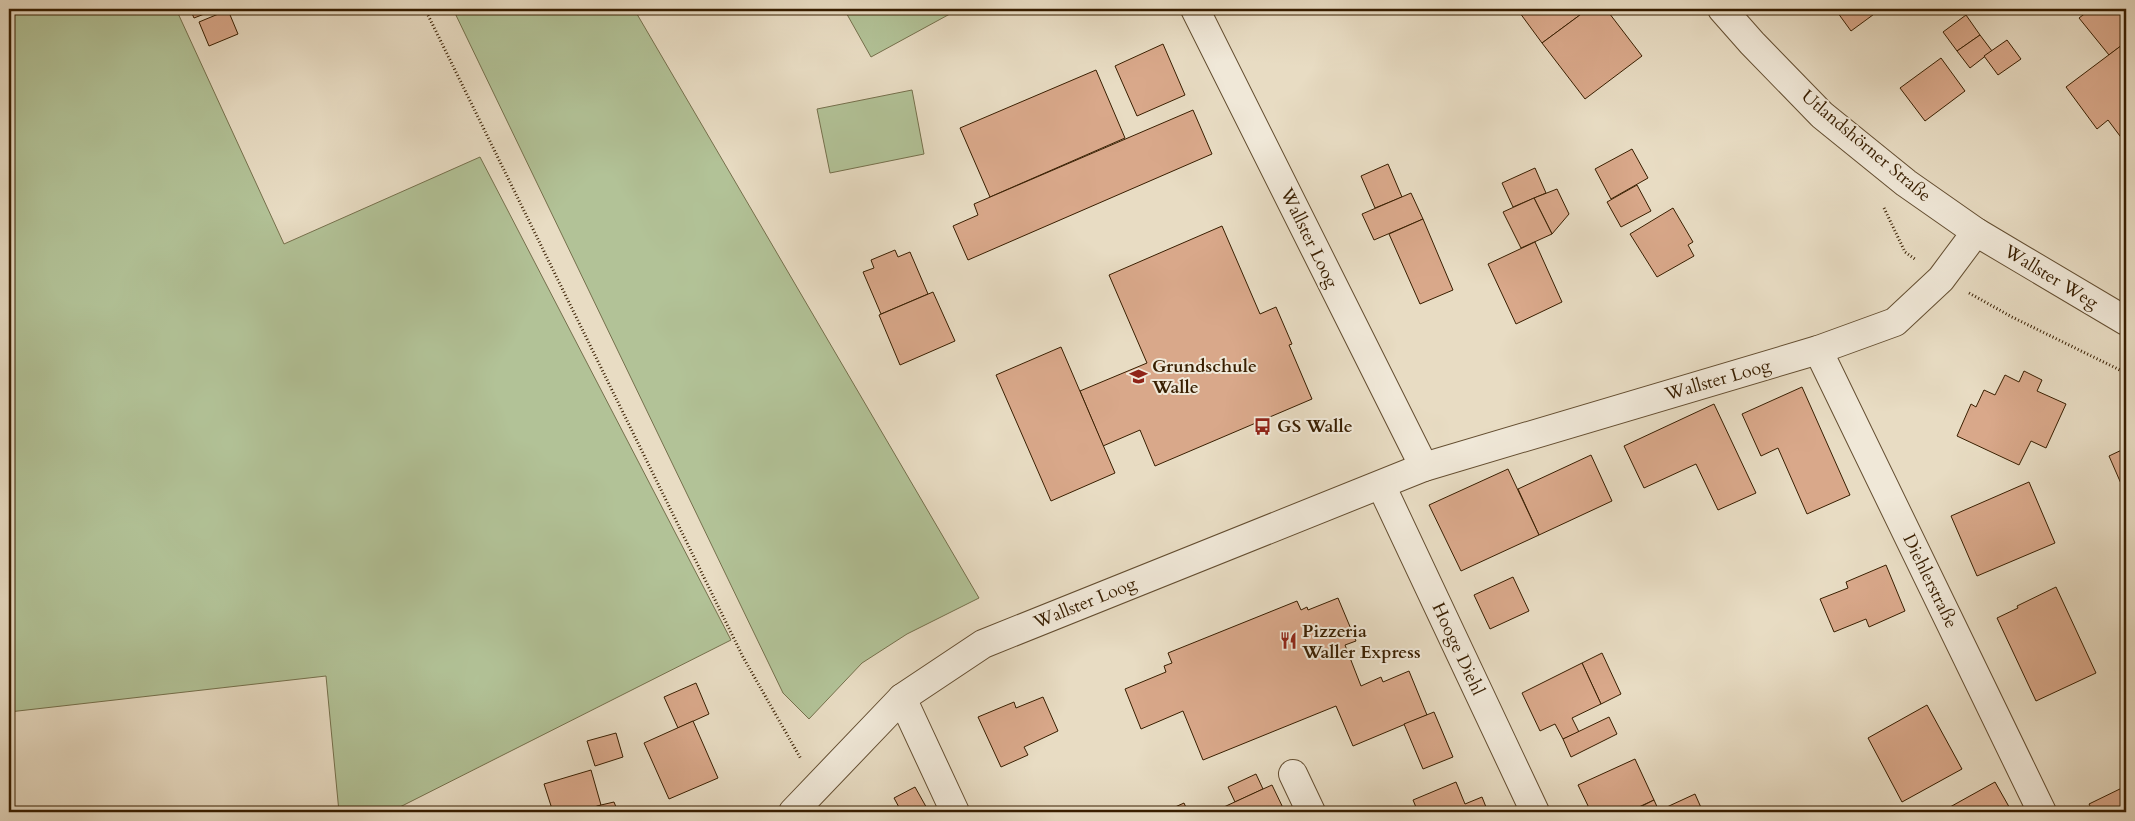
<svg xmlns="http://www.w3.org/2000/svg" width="2135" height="821" font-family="Cardo,serif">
<rect width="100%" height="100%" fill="#e8dcc3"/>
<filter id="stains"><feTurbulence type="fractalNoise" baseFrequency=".004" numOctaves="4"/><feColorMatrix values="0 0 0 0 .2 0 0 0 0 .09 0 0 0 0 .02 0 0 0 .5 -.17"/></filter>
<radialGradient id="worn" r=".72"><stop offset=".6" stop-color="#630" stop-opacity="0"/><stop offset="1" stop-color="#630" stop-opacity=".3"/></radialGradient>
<g fill="#b2c297" stroke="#75704c">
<polygon points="9,9 176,9 284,244 480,157 731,640 390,812 339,812 326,676 9,712"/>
<polygon points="453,9 634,9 979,598 907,634 862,663 809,719 783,693"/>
<polygon points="844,9 959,9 871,57"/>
<polygon points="912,90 924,154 830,173 817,109"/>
</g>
<g fill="#d9a88a" stroke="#381e00">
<polygon points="190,9 211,9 212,11 194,18"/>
<polygon points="1517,9 1588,9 1542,43"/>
<polygon points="1588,9 1606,9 1642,56 1585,99 1542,43"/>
<polygon points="1835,9 1881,9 1851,31"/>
<polygon points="2091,9 2116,9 2126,22 2126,42 2109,55 2079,18"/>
<polygon points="228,10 238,34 209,46 199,22"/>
<polygon points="1966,15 1980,35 1957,51 1943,32"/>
<polygon points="1980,35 1992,51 1970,68 1957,51"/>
<polygon points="2007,40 2021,59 1998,75 1984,56"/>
<polygon points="2126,42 2126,144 2108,120 2097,129 2066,87"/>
<polygon points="1163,44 1185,95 1137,116 1115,66"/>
<polygon points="1941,58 1965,91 1925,121 1900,88"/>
<polygon points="1096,70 1125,138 990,197 960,128"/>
<polygon points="1193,110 1212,154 968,260 953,226 978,215 974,204"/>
<polygon points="1632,149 1648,178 1611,199 1595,169"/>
<polygon points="1388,164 1402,197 1375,208 1361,176"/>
<polygon points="1535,168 1546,193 1513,207 1502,183"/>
<polygon points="1637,185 1651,211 1621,227 1607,202"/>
<polygon points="1557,189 1569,214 1552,234 1534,198"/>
<polygon points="1411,193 1423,219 1374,240 1362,214"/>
<polygon points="1534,198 1552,234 1521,248 1503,212"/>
<polygon points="1673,208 1693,242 1688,245 1694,256 1657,277 1630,234"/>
<polygon points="1423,219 1453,290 1420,304 1389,234"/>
<polygon points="1222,226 1260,314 1276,307 1292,344 1289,345 1312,399 1155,466 1140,430 1103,446 1080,391 1147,363 1109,275"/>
<polygon points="1535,242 1562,302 1516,324 1488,264"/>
<polygon points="895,250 898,257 910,252 928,294 881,314 863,272 874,268 871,260"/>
<polygon points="933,292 955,341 900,365 879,315"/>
<polygon points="1061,347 1115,473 1051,501 996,375"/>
<polygon points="2024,371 2042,380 2037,391 2066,404 2046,448 2031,441 2019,465 1957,436 1971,404 1976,407 1984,390 1995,395 2005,375 2019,382"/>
<polygon points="1802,387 1850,495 1807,514 1778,448 1761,456 1742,414"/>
<polygon points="1714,404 1756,493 1718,510 1696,464 1644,488 1624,446"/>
<polygon points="2126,448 2126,495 2109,456"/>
<polygon points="1591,455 1612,501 1539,535 1518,489"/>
<polygon points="1508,469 1539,535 1461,571 1429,505"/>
<polygon points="2029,482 2055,543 1977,576 1951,516"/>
<polygon points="1886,565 1905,611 1869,627 1866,619 1834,632 1820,599 1848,588 1846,582"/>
<polygon points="1513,577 1529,611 1490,629 1474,595"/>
<polygon points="2056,587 2096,673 2036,701 1997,618 2018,608 2017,606"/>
<polygon points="1338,598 1356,641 1345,645 1361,686 1381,677 1383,682 1409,671 1427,715 1353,746 1336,706 1203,760 1183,711 1141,729 1125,689 1166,672 1164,666 1172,663 1168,653 1297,601 1301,610 1307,607 1308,610"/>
<polygon points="1602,653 1621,694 1601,704 1582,663"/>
<polygon points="1582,663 1601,704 1572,718 1579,732 1563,739 1555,724 1540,731 1522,693"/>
<polygon points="696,683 709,714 678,728 664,697"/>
<polygon points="1043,697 1058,731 1024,747 1028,755 1001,767 978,717 1014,702 1016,708"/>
<polygon points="1927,705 1962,769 1902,802 1868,738"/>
<polygon points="1434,712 1453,757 1423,769 1404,724"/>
<polygon points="1609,717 1617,734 1571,757 1563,739"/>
<polygon points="693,721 718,778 669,799 644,743"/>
<polygon points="616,733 623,757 595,766 587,741"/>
<polygon points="1635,759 1654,800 1628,812 1591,812 1578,785"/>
<polygon points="591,770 601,805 578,812 553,812 544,784"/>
<polygon points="1256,774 1263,789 1235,802 1228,787"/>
<polygon points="1456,782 1465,804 1482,797 1488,812 1418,812 1413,800"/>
<polygon points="1995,782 2012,812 1953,812 1950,807"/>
<polygon points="1272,785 1285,812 1213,812 1263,789"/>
<polygon points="2126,786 2126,812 2093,812 2089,804"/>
<polygon points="915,787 929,812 898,812 901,811 894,798"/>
<polygon points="1695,794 1703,812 1671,812 1669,806"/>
<polygon points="1654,800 1659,811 1669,806 1671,812 1637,812 1636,809"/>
<polygon points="614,802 618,812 578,812 601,805"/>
<polygon points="1184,803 1188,812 1164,812"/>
</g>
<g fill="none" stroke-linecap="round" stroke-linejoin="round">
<defs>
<g id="minor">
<polyline points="1195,9 1424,467"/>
<polyline points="1722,9 1752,43 1822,115 1906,183 1976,232 2126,321"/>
<polyline points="1818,350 2042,812"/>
<polyline points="1381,485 1535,812"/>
<polyline points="902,698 955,812"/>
<polyline points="1293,774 1311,812"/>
<polyline points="793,812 902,698 983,644 1424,467 1818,350 1895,322 1941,279 1976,232"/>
</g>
</defs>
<use href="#minor" stroke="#644e31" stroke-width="30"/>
<g stroke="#381e00" stroke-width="3" stroke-dasharray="1 2.5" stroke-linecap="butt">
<polyline points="425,9 743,657 801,759"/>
<polyline points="1884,208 1905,252 1915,259"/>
<polyline points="1969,293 2012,317 2126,373"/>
</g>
<use href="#minor" stroke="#f0e8d8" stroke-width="28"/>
</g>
<defs>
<symbol id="school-bare" viewBox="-9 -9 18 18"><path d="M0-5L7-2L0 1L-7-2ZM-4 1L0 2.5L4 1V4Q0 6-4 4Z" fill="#8f2418" stroke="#f0e8d8" stroke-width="2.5" paint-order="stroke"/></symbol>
<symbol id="bus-bare" viewBox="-9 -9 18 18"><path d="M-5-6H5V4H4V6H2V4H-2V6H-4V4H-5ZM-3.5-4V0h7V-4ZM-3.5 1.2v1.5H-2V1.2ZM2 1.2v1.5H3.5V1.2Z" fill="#8f2418" stroke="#f0e8d8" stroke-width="2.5" paint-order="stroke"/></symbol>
<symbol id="restaurant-bare" viewBox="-9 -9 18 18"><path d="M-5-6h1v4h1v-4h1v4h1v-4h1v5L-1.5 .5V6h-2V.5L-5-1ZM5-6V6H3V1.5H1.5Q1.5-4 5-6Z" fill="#8f2418" stroke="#f0e8d8" stroke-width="2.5" paint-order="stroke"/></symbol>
</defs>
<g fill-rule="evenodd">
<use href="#school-bare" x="1126" y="364" width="25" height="25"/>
<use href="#bus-bare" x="1250" y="414" width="25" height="25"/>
<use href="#restaurant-bare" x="1276" y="628" width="25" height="25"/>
</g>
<g text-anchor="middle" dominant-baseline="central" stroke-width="4" stroke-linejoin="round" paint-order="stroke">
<g font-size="18" fill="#381e00" stroke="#f0e8d8">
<text transform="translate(1866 146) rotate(40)">Utlandshörner Straße</text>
<text transform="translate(1309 238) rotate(64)">Wallster Loog</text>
<text transform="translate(2051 277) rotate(31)">Wallster Weg</text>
<text transform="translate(1718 380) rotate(-16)">Wallster Loog</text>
<text transform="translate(1930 581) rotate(64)">Diehlerstraße</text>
<text transform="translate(1085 603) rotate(-22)">Wallster Loog</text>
<text transform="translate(1458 649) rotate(65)">Hooge Diehl</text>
</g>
<g font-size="18" font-weight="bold" fill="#381e00" stroke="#f0e8d8" text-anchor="start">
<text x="1152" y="366">Grundschule<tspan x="1152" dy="21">Walle</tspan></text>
<text x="1277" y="426">GS Walle</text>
<text x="1302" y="631">Pizzeria<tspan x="1302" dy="21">Waller Express</tspan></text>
</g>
</g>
<rect width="2135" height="821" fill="none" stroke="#e8dcc3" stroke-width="30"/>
<rect x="10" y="10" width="2115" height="801" fill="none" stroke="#381e00" stroke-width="2.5"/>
<rect x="15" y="15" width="2105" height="791" fill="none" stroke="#381e00"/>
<rect width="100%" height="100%" filter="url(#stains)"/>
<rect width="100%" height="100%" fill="url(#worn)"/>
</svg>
